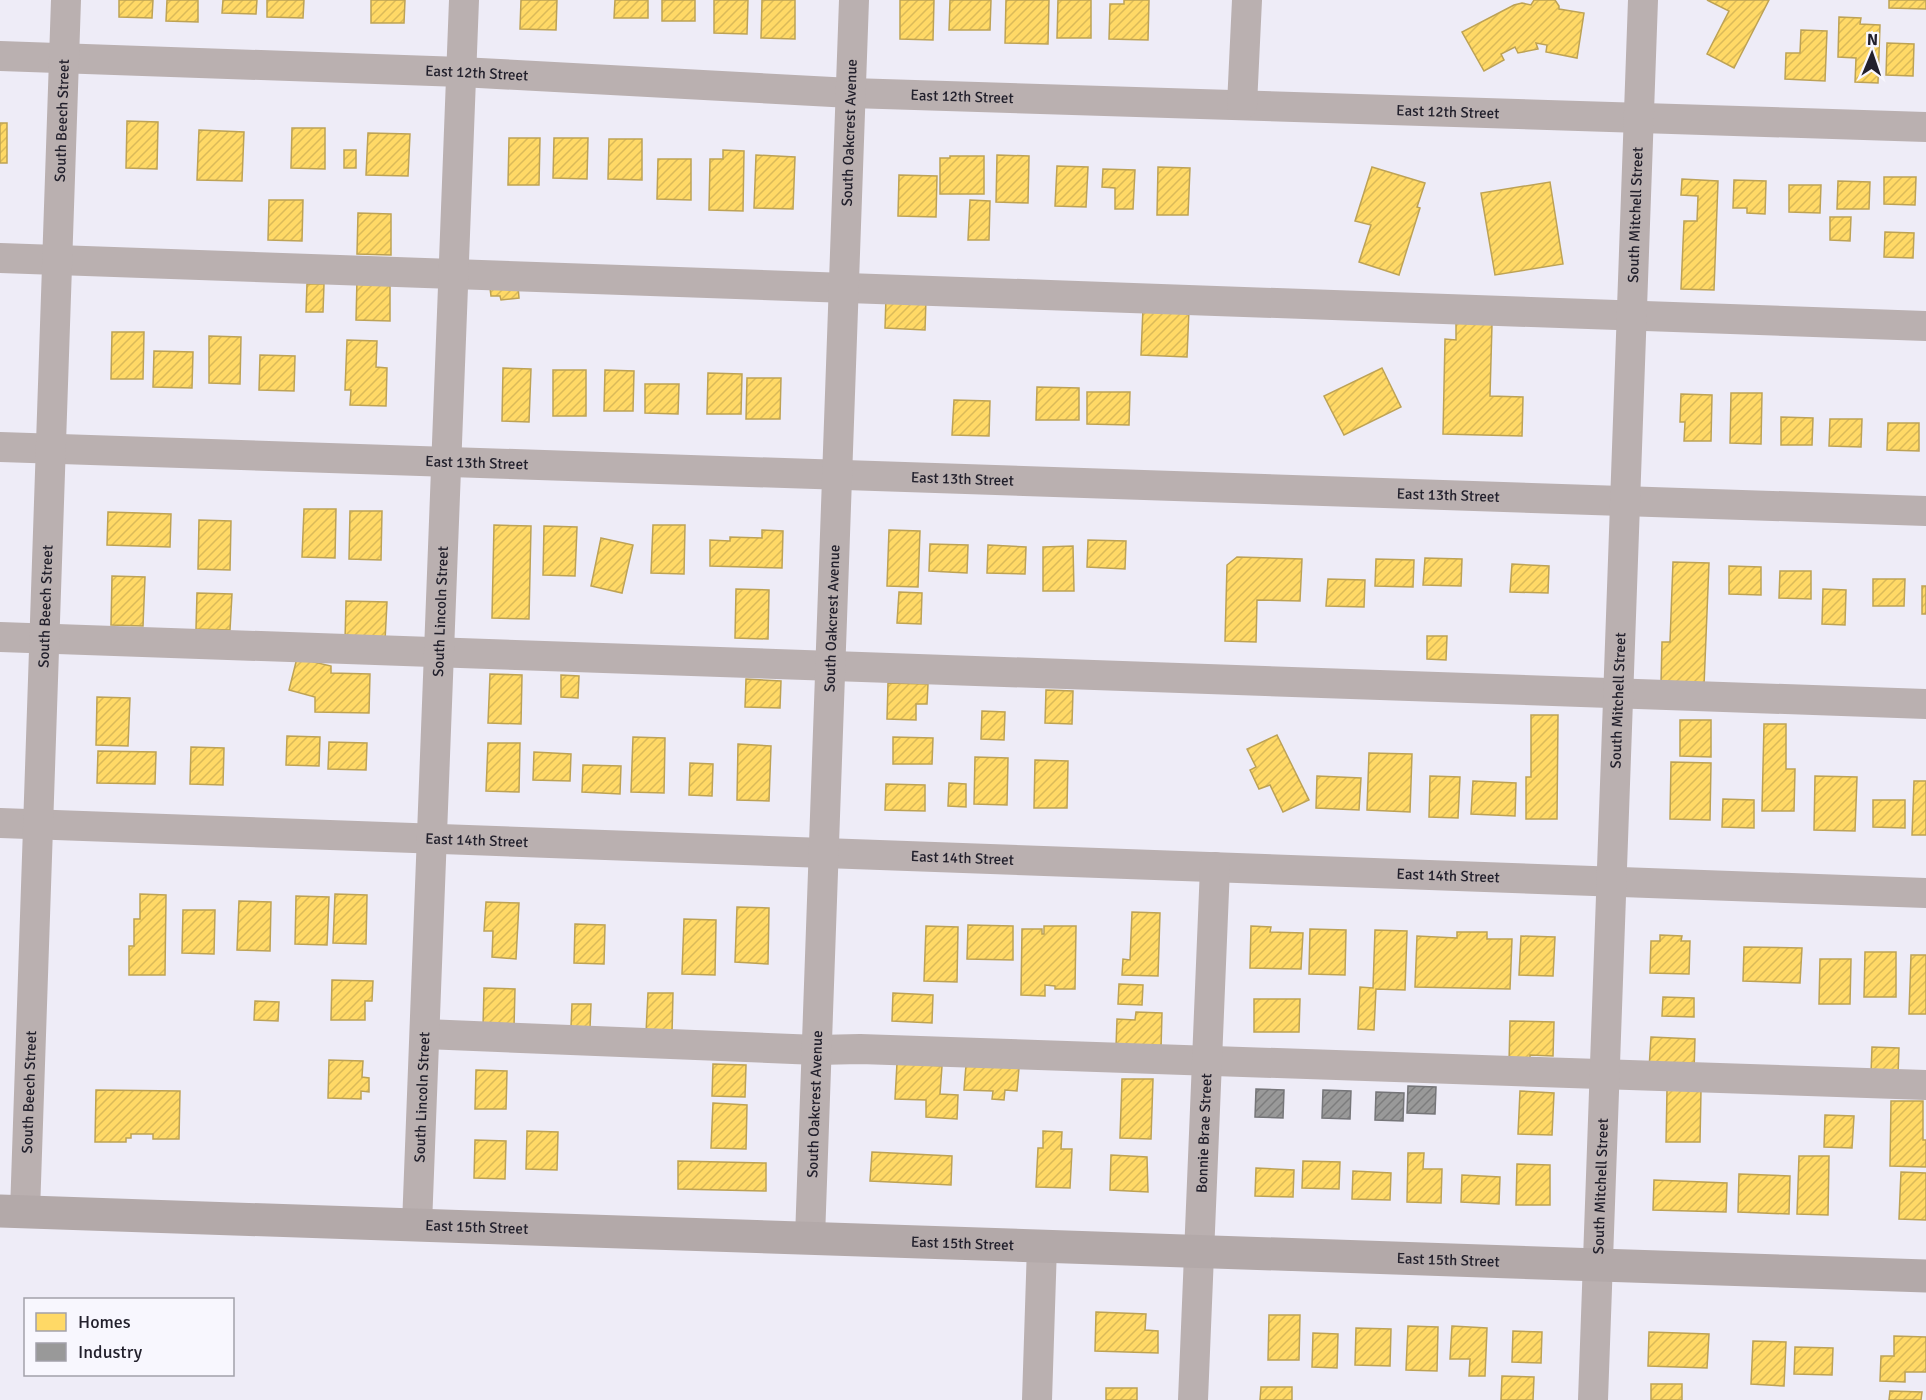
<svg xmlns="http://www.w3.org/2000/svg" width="1926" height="1400" font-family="Signika,sans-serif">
<defs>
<pattern id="homes-hatch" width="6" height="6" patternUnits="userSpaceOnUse" patternTransform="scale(1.5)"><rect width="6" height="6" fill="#ffd966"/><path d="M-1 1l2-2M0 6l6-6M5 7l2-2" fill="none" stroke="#daba59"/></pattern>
<pattern id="industry-hatch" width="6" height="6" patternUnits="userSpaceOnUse" patternTransform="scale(1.5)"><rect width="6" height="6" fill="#999"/><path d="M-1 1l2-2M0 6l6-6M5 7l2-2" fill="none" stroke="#7c7c7d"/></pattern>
</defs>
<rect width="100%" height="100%" fill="#eeecf7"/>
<g fill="url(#homes-hatch)" stroke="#bda255" stroke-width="1.5">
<polygon points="119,0 153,0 152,18 119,17"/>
<polygon points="167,0 198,0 198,22 166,21"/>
<polygon points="223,0 257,0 256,14 222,13"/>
<polygon points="267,0 304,0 303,18 267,17"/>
<polygon points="371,0 405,0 404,23 371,23"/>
<polygon points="521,0 557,0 556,30 520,29"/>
<polygon points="615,0 648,0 648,18 614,18"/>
<rect x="662" y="0" width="33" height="21"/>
<polygon points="714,0 748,0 747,34 714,33"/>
<polygon points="762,0 795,0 795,39 761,38"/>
<polygon points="900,0 934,0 933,40 900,39"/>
<polygon points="950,0 991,0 990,30 949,30"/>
<polygon points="1006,0 1049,0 1048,44 1005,43"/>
<polygon points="1058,0 1091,0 1091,38 1057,38"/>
<polygon points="1124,0 1149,0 1148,40 1109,39 1110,4 1124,4"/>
<polygon points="1534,0 1555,0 1559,6 1559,9 1584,13 1577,58 1546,52 1547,45 1536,43 1538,49 1518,53 1515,47 1501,54 1504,60 1484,71 1462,32 1514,5 1522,3 1531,5"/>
<polygon points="1707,0 1769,0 1734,68 1707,54 1729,11"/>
<polygon points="1889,0 1926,0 1926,9 1889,8"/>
<polygon points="1839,17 1861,18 1860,24 1880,25 1878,83 1855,82 1856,58 1838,57"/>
<polygon points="1801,30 1827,31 1825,81 1785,79 1786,53 1800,53"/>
<polygon points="1887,43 1914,44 1913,76 1886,75"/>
<polygon points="127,121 158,122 157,169 126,168"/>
<rect x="0" y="123" width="7" height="40"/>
<polygon points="292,128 325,128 325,169 291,168"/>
<polygon points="199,130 244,132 242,181 197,180"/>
<polygon points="368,133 410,134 408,176 366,175"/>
<polygon points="509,138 540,138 539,185 508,185"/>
<polygon points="554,138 588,138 587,179 553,178"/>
<polygon points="609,139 642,139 642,180 608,179"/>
<rect x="344" y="150" width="12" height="18"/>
<polygon points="723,150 744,151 743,211 709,210 710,159 723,159"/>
<polygon points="756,155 795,157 793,209 754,208"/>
<polygon points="997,155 1029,156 1028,203 996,202"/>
<polygon points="950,156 984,156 984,194 940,194 940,158 950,158"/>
<polygon points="658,159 691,159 691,200 657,199"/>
<polygon points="1057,166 1088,167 1086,207 1055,206"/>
<polygon points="1158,167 1190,168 1188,215 1157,215"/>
<polygon points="1372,167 1425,183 1417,207 1420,208 1399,275 1359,262 1371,225 1355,221"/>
<polygon points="1103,169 1135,170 1133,209 1115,209 1115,188 1102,187"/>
<polygon points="899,175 937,176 936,217 898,216"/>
<polygon points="1884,177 1916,177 1915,205 1884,204"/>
<polygon points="1682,179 1718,181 1714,290 1681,289 1684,221 1697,221 1698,196 1681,195"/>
<polygon points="1734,180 1766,181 1765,214 1747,213 1747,208 1733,208"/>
<polygon points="1838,181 1870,182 1869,209 1837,209"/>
<polygon points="1550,182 1563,264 1495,275 1481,193"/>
<polygon points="1789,185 1821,185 1820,213 1789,212"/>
<polygon points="269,200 303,200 302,241 268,240"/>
<polygon points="970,200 990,201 989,240 968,240"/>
<polygon points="358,213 391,214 391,255 357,254"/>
<polygon points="1830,217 1851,217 1850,241 1830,240"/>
<polygon points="1885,232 1914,233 1913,258 1884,257"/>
<polygon points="357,279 390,280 390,321 356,320"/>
<polygon points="307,284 324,284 323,312 306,312"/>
<polygon points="518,286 519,298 501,300 500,296 491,296 490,288"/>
<polygon points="886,297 926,299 925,330 885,328"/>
<polygon points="1143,308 1189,309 1187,357 1141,355"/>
<polygon points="1456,323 1492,324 1490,396 1523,397 1522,436 1443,434 1445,339 1456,340"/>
<polygon points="112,332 144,332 143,379 111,379"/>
<polygon points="209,336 241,337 240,384 209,383"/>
<polygon points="347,340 377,341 376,367 387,368 386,406 350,405 351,390 345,390"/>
<polygon points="154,351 193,352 192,388 153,387"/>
<polygon points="260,355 295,356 294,391 259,390"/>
<polygon points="503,368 531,369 529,422 502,421"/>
<polygon points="1382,368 1401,407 1344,435 1324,396"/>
<rect x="553" y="370" width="33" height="46"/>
<polygon points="605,370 634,371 633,411 604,411"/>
<polygon points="708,373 742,374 741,414 707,414"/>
<polygon points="747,378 781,378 780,419 746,419"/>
<polygon points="645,384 679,384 678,414 645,413"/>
<polygon points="1037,387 1079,388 1079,420 1036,420"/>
<polygon points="1087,392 1130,392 1129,425 1087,424"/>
<polygon points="1731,393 1762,393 1761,444 1730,443"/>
<polygon points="1681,394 1712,395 1711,441 1684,441 1685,422 1680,422"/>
<polygon points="954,400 990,401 989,436 952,435"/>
<polygon points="1781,417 1813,418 1812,445 1781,445"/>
<polygon points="1830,419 1862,419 1861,447 1829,446"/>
<polygon points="1888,423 1919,423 1919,451 1887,450"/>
<polygon points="304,509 336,509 335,558 302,557"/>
<polygon points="350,511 382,511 381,560 349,559"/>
<polygon points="108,512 171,514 170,547 107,545"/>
<polygon points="199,520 231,521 230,570 198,569"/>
<polygon points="494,525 531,526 529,619 492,618"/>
<polygon points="653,525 685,525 684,574 651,573"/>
<polygon points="544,526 577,527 575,576 543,575"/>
<polygon points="762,530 783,531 782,568 710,566 710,540 730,541 730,537 762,538"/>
<polygon points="889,530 920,531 918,587 887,586"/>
<polygon points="601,538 633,545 622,593 591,586"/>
<polygon points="1088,540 1126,541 1125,569 1087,567"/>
<polygon points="930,544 968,545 967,573 929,571"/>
<polygon points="988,545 1026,547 1025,574 987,573"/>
<polygon points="1073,546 1074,591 1043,591 1043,547"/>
<polygon points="1237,557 1302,559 1300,601 1257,600 1256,642 1225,641 1227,565"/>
<polygon points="1425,558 1462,559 1461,586 1423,585"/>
<polygon points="1376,559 1414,560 1413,587 1375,586"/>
<polygon points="1673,562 1709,563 1704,686 1661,684 1662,642 1670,642"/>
<polygon points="1512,564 1549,566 1548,593 1510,592"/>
<polygon points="1729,566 1761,567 1761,595 1729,594"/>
<polygon points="1780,571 1811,571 1811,599 1779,598"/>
<polygon points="112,576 145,577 143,626 111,625"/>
<polygon points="1328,579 1365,580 1364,607 1326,606"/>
<polygon points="1873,579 1905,579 1904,606 1873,606"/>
<rect x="1922" y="586" width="4" height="28"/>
<polygon points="736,589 769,590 768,639 735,638"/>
<polygon points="1823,589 1846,590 1845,625 1822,624"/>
<polygon points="899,592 922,593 921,624 897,623"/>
<polygon points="197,593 232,594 230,630 196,629"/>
<polygon points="346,601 387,602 385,641 345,640"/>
<polygon points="1427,636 1447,636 1446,660 1427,659"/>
<polygon points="297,658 331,666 331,673 370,674 369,713 315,712 315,697 289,690"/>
<polygon points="490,674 522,675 521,724 488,723"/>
<polygon points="561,675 579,676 578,698 561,697"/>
<polygon points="746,679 781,681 780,708 745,707"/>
<polygon points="888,683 928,684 927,704 916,704 916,720 887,719"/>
<polygon points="1046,690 1073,691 1072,724 1045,723"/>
<polygon points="97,697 130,698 128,746 96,745"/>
<polygon points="982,711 1005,712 1004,740 981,739"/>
<polygon points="1531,715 1558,715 1557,819 1526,819 1526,777 1531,777"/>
<polygon points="1680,720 1711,720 1711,757 1680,756"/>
<polygon points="1764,724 1786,724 1786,769 1795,769 1794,811 1762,811"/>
<polygon points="1277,735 1309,800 1283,812 1270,785 1259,789 1250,770 1256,767 1247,749"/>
<polygon points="287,736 320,737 319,766 286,765"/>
<polygon points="633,737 665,738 664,793 631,792"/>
<polygon points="893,737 933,738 932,764 893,764"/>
<polygon points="329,742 367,743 366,770 328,769"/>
<polygon points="488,743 520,743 519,792 486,791"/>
<polygon points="738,744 771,746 769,801 737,800"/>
<polygon points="191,747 224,748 223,785 190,784"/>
<polygon points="98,751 156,752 155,784 97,783"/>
<polygon points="534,752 571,754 570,781 533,780"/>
<polygon points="1369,753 1412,754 1410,812 1367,810"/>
<polygon points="975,757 1008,758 1007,805 974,804"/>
<polygon points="1035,760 1068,761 1067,808 1034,808"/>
<polygon points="1671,762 1711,763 1710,820 1670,819"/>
<polygon points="690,763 713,764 712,796 689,795"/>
<polygon points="583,765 621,766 620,794 582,792"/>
<polygon points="1317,776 1361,778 1359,810 1316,808"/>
<polygon points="1430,776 1460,777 1458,818 1429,817"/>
<polygon points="1815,776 1857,777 1855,831 1814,830"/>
<polygon points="1473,781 1516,783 1515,816 1471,814"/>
<polygon points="1914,781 1926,781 1926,835 1912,835"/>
<polygon points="949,783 966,784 966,807 948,806"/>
<polygon points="886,784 925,785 925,811 885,810"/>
<polygon points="1723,799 1754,800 1754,828 1722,827"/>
<polygon points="1873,800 1905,800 1905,828 1873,827"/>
<polygon points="140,894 166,895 165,975 129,975 129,946 134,946 134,919 140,919"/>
<polygon points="335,894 367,895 366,944 333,943"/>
<polygon points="296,896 329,897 327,945 295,944"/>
<polygon points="239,901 271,902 270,951 237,950"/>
<polygon points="486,902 519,903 516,959 492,957 493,931 484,931"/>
<polygon points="737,907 769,908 768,964 735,962"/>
<polygon points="183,910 215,910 214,954 182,953"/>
<polygon points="1132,912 1160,913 1158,976 1122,975 1123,959 1130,960"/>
<polygon points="684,919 716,920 715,975 682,974"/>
<polygon points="575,924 605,925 604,964 574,963"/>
<polygon points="968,925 1013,926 1013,960 967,959"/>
<polygon points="926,926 958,927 957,982 924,981"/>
<polygon points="1044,926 1076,926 1075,989 1055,989 1055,986 1045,985 1045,996 1021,995 1022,929 1042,929 1042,934 1044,934"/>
<polygon points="1251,926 1271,927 1270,932 1303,933 1301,969 1250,968"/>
<polygon points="1310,929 1346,930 1345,975 1309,974"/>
<polygon points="1375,930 1407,931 1405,990 1376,989 1374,1030 1358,1029 1360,987 1373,988"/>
<polygon points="1457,932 1487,932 1487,939 1512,939 1510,989 1415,987 1417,936 1457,938"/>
<polygon points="1660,935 1682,936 1681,941 1690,941 1689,974 1650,973 1651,941 1660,941"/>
<polygon points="1521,936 1555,937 1553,976 1519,975"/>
<polygon points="1744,947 1802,948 1800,983 1743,981"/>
<polygon points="1865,952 1896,952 1896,997 1864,997"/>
<polygon points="1911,955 1926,955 1926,1014 1909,1014"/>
<polygon points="1820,959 1851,959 1850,1004 1819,1004"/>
<polygon points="332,980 373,981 372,1001 365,1001 365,1020 331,1020"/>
<polygon points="1119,984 1143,985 1142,1005 1118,1004"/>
<polygon points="484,988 515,989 514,1027 483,1026"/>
<polygon points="648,993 673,993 672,1034 646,1033"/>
<polygon points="893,993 933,995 932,1023 892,1021"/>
<polygon points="1663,997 1694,998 1694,1017 1662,1016"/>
<polygon points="1254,999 1300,999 1299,1032 1254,1032"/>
<polygon points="255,1001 279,1002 278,1021 254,1020"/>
<polygon points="572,1004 591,1004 590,1028 571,1027"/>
<polygon points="1136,1012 1162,1013 1161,1049 1116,1047 1117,1019 1135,1020"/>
<polygon points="1510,1021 1554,1022 1553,1056 1530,1055 1530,1064 1509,1063"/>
<polygon points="1651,1037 1695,1039 1694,1071 1649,1069"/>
<polygon points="1872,1047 1899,1048 1898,1075 1871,1074"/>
<polygon points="329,1060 363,1061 362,1077 369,1078 369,1092 361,1091 361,1099 328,1098"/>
<polygon points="897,1063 942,1066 940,1094 958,1095 957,1119 926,1117 926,1100 895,1099"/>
<polygon points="713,1064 746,1065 745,1097 712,1096"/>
<polygon points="966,1065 1019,1068 1017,1091 1005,1090 1004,1100 992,1099 993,1091 964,1090"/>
<polygon points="476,1070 507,1071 506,1109 475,1109"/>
<polygon points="1122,1079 1153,1079 1151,1139 1120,1138"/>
<polygon points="96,1090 180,1091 179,1139 153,1139 153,1134 131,1134 131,1138 126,1138 126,1142 95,1142"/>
<polygon points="1667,1090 1701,1090 1700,1142 1666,1142"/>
<polygon points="1520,1091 1554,1093 1552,1135 1518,1134"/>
<polygon points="1891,1101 1923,1101 1923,1140 1926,1140 1926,1167 1890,1166"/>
<polygon points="713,1103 747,1105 746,1149 711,1148"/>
<polygon points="1825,1115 1854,1116 1852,1148 1824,1147"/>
<polygon points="527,1131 558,1132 557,1170 526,1169"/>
<polygon points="1043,1131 1062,1132 1061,1149 1072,1149 1070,1188 1036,1187 1038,1148 1043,1148"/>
<polygon points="475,1140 506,1141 505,1179 474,1178"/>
<polygon points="872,1152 952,1156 951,1185 870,1181"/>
<polygon points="1408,1153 1424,1153 1423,1169 1442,1169 1441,1203 1407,1202"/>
<polygon points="1111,1155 1147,1157 1148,1192 1110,1190"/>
<polygon points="1799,1156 1829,1156 1828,1215 1797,1214"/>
<polygon points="678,1161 766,1163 766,1191 678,1189"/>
<polygon points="1303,1161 1340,1162 1339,1189 1302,1188"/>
<polygon points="1517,1164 1550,1165 1550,1205 1516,1205"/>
<polygon points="1256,1168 1294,1170 1293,1197 1255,1196"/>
<polygon points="1353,1171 1391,1173 1390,1200 1352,1199"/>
<polygon points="1901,1172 1926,1173 1926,1220 1899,1219"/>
<polygon points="1739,1174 1790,1176 1789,1214 1738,1212"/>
<polygon points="1462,1175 1500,1177 1499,1204 1461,1202"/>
<polygon points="1654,1180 1727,1183 1726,1212 1653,1210"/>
<polygon points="1096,1312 1146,1314 1145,1330 1158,1331 1158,1353 1095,1351"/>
<polygon points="1269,1315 1300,1315 1299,1360 1268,1360"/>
<polygon points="1408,1326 1438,1327 1437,1371 1406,1370"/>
<polygon points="1452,1326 1487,1328 1485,1376 1469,1376 1470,1359 1450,1359"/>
<polygon points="1356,1328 1391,1329 1390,1366 1355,1365"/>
<polygon points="1513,1331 1542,1332 1541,1363 1512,1362"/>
<polygon points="1649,1332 1709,1334 1707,1368 1648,1366"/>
<polygon points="1313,1333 1338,1334 1337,1368 1312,1367"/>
<polygon points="1894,1336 1926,1337 1926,1372 1905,1372 1905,1382 1880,1381 1881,1356 1894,1356"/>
<polygon points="1753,1341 1786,1342 1784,1386 1751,1384"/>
<polygon points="1795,1347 1833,1348 1832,1375 1794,1374"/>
<polygon points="1502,1376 1534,1377 1533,1400 1501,1400"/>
<rect x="1651" y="1384" width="31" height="16"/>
<polygon points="1261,1387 1292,1387 1292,1400 1260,1400"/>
<rect x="1106" y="1388" width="31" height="12"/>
<polygon points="1890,1391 1922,1392 1921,1400 1889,1400"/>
</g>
<g fill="url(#industry-hatch)" stroke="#757578" stroke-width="1.5">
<polygon points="1408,1086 1436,1087 1435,1114 1407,1113"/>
<polygon points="1256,1089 1284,1090 1283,1118 1255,1117"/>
<polygon points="1323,1090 1351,1091 1350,1119 1322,1118"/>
<polygon points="1376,1092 1404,1093 1403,1121 1375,1120"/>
</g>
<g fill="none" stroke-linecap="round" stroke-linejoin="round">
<g stroke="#bab0b0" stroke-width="30">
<path id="s1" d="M0,56L461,72L851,93L1926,127"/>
<polyline points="1242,105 1247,0"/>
<polyline points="0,258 1926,326"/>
<path id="s2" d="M0,447L1926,511"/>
<polyline points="0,637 1926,704"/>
<path id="s3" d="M0,823L1926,893"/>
<polyline points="425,1034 817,1050 860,1049 1926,1085"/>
<path id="s4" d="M25,1212L66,0"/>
<path id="s5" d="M417,1225L464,0"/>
<path id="s6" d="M810,1238L854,0"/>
<polyline points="1037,1400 1042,1246"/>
<path id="s7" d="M1193,1400L1215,867"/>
<path id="s8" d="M1593,1400L1643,0"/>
</g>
<path stroke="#b3a9a9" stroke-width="33" id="s9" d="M0,1211L1926,1276"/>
</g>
<g text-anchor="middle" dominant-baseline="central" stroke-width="6" stroke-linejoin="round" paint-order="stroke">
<g font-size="15" fill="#22202c" stroke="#f8f7fe">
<text stroke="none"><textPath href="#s1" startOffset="477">East 12th Street</textPath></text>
<text stroke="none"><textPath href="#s1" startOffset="963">East 12th Street</textPath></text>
<text stroke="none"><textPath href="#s1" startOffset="1449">East 12th Street</textPath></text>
<text stroke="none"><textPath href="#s4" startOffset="1092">South Beech Street</textPath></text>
<text stroke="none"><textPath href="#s6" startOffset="1106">South Oakcrest Avenue</textPath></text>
<text stroke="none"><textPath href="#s8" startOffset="1186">South Mitchell Street</textPath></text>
<text stroke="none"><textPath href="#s2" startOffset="477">East 13th Street</textPath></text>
<text stroke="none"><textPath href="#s2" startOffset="963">East 13th Street</textPath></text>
<text stroke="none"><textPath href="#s2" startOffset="1449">East 13th Street</textPath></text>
<text stroke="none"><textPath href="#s4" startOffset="606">South Beech Street</textPath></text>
<text stroke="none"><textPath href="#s5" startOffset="614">South Lincoln Street</textPath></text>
<text stroke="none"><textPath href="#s6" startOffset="620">South Oakcrest Avenue</textPath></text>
<text stroke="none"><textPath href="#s8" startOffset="700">South Mitchell Street</textPath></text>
<text stroke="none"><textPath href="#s3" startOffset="477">East 14th Street</textPath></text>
<text stroke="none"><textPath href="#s3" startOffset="963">East 14th Street</textPath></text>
<text stroke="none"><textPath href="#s3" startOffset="1449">East 14th Street</textPath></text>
<text stroke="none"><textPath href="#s4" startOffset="120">South Beech Street</textPath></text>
<text stroke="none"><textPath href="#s5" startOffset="128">South Lincoln Street</textPath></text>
<text stroke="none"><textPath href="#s6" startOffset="134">South Oakcrest Avenue</textPath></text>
<text stroke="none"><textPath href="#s7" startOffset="267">Bonnie Brae Street</textPath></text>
<text stroke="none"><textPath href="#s8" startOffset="214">South Mitchell Street</textPath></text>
<text stroke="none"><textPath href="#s9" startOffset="477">East 15th Street</textPath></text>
<text stroke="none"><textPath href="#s9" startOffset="963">East 15th Street</textPath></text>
<text stroke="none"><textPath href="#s9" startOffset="1449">East 15th Street</textPath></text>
</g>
</g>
<rect x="24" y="1298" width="210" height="78" fill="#f8f7fe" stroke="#a2a1aa" stroke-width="1.5"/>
<rect x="36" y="1313" width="30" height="18" fill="#ffd966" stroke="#a2a1aa" stroke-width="1.5"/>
<text x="78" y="1328" font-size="18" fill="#22202c">Homes</text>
<rect x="36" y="1343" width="30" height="18" fill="#999999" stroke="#a2a1aa" stroke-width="1.5"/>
<text x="78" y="1358" font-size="18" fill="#22202c">Industry</text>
<g transform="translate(1872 54) rotate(2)" stroke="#f8f7fe" stroke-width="4.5" paint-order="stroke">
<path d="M0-4.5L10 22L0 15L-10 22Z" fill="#22202c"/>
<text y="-9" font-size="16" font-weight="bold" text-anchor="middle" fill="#22202c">N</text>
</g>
</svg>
